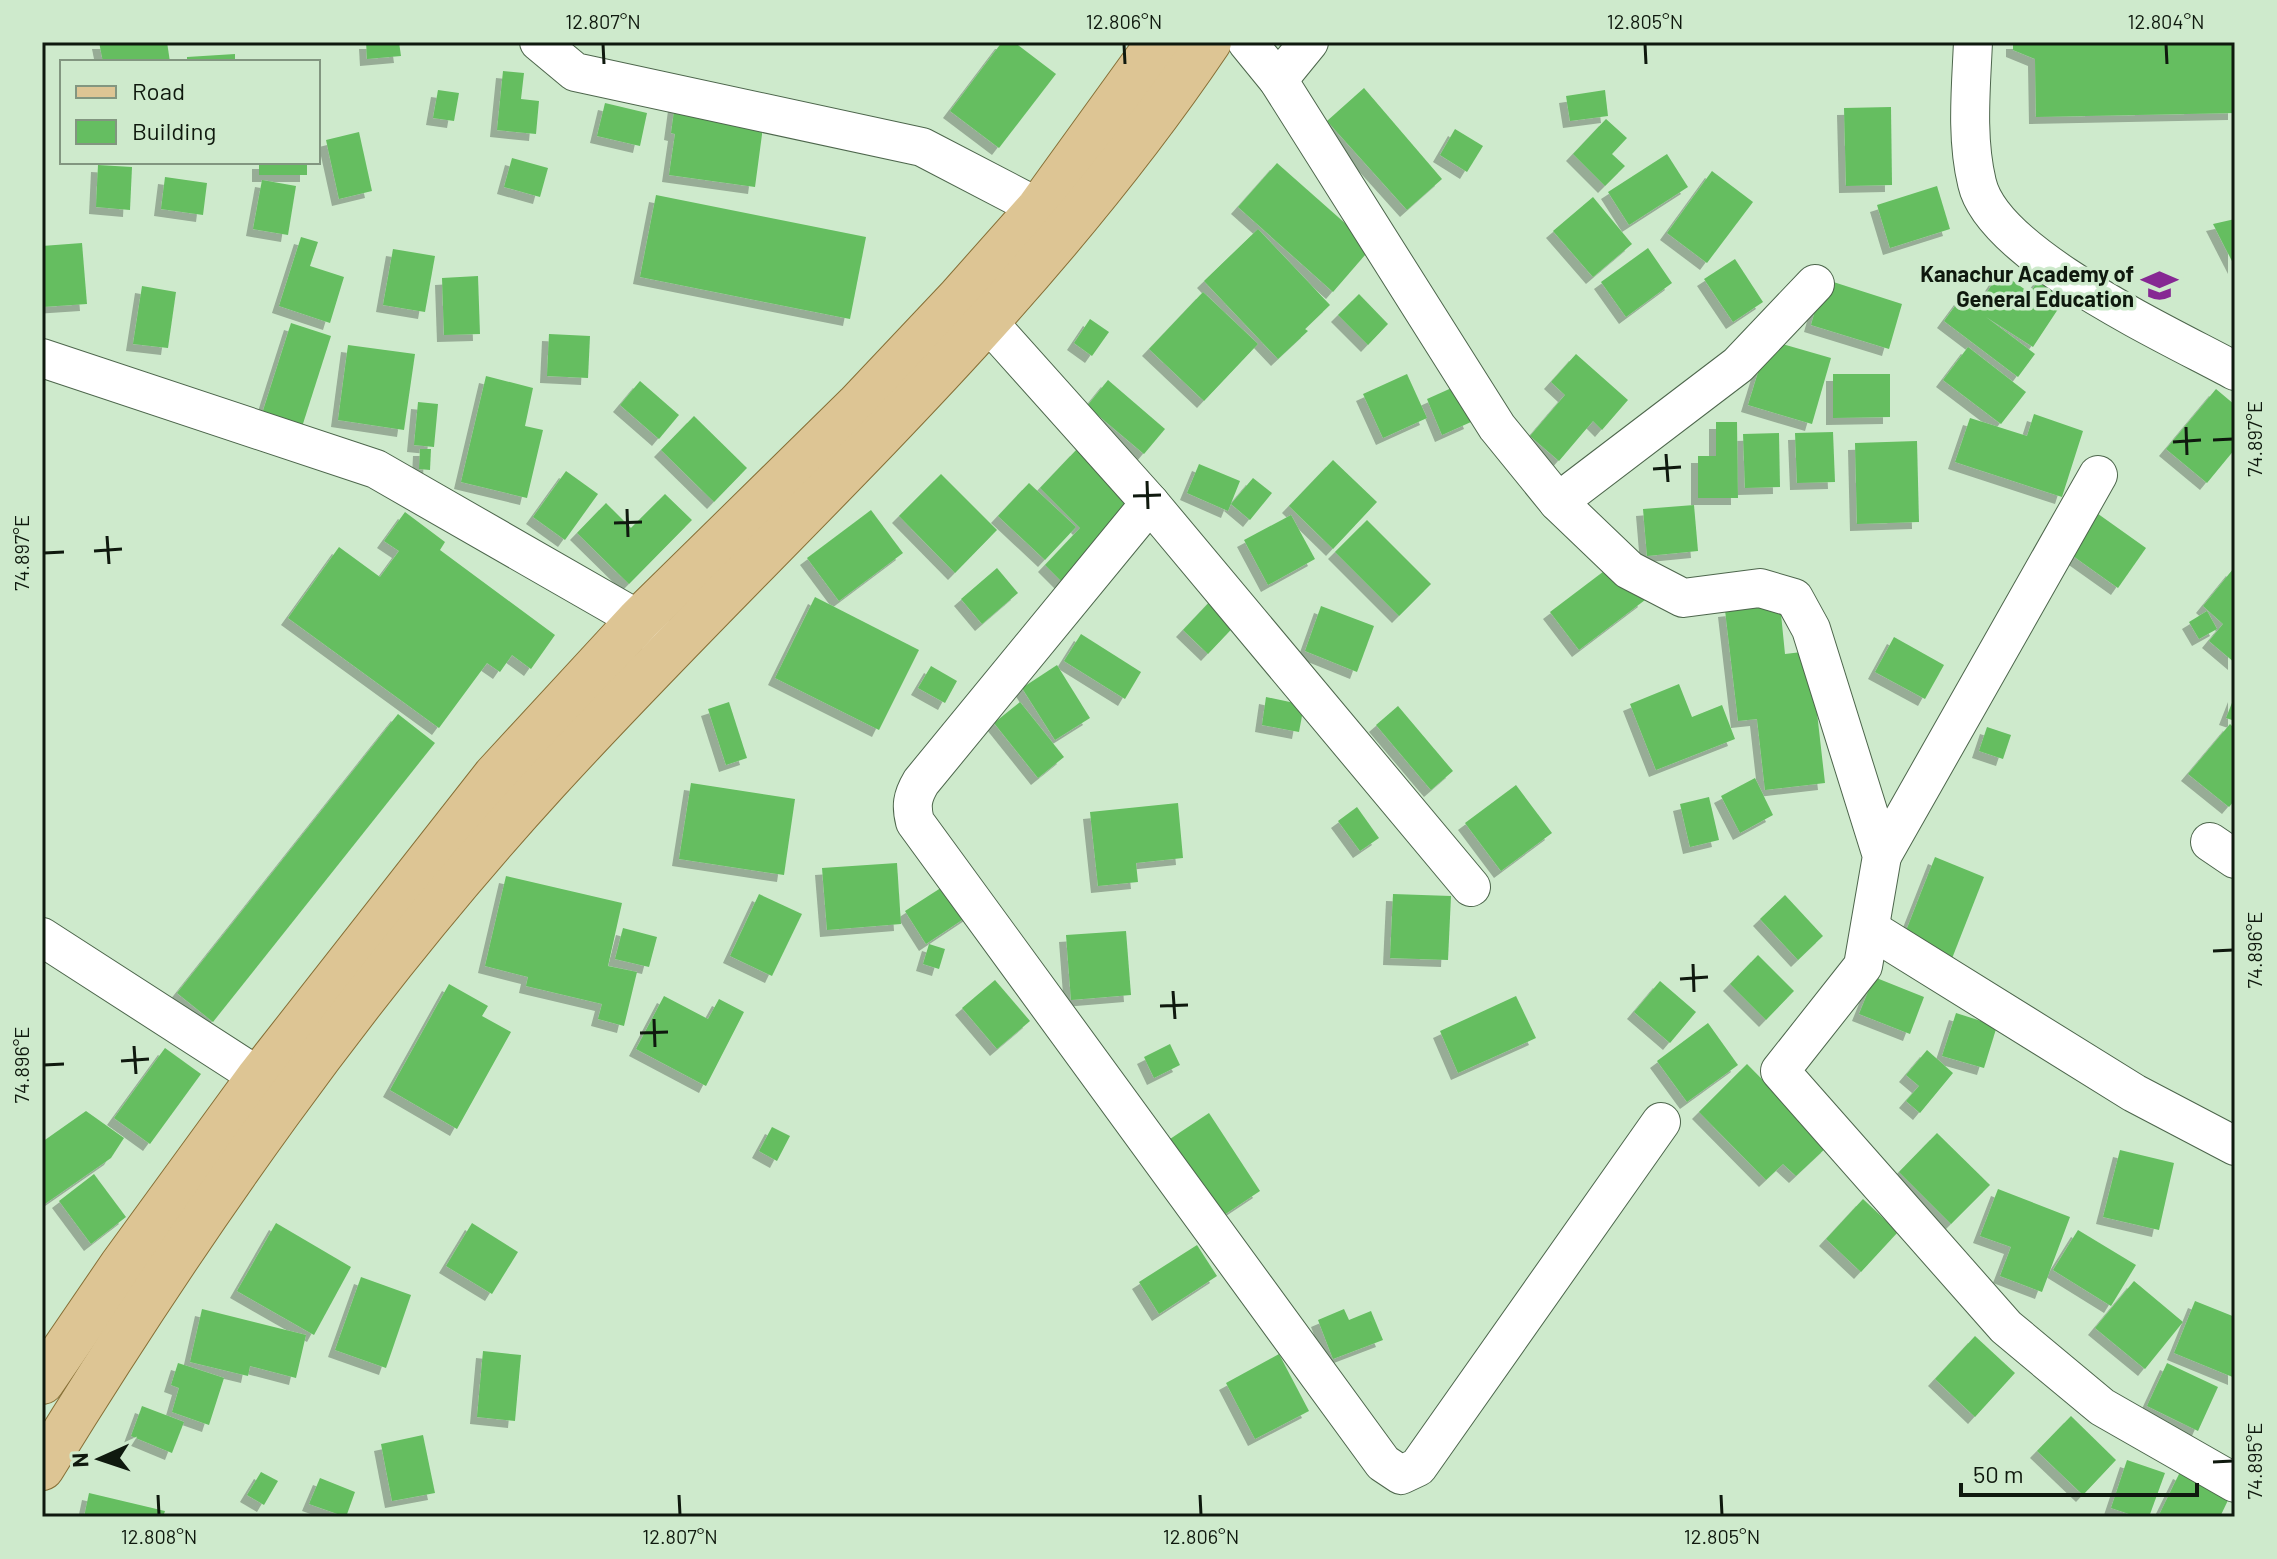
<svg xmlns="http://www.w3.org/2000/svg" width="2277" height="1559" font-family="Barlow,sans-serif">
<defs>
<filter id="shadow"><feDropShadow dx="-7" dy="7" stdDeviation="0" flood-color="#0004"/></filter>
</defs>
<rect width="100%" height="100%" fill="#ceeacc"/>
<g fill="#65be61" filter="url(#shadow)">
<polygon points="99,42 167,42 170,62 103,62"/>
<polygon points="366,42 399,42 401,56 367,59"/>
<polygon points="1002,42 1014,42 1056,74 999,148 950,111"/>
<polygon points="2013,42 2235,42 2235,113 2036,117 2035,59 2013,50"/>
<polygon points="235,54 235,62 187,62 187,57"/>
<polygon points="503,71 524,73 521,99 539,101 536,134 497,130"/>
<polygon points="1364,88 1442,179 1407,210 1327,121"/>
<polygon points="438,90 459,93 454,121 433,118"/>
<polygon points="1605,90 1608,116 1570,121 1566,96"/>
<polygon points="605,103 647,113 640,146 597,136"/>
<polygon points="675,104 697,107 696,118 763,127 755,187 669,175 675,134 671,133"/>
<polygon points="1891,107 1892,185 1846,186 1844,108"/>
<polygon points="1606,119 1627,138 1612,154 1625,166 1605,186 1573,154"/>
<polygon points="1455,129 1483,146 1467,172 1440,155"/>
<polygon points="359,132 372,191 339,199 326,140"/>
<polygon points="1667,154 1688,187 1629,225 1608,192"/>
<polygon points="512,158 548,168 540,197 504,187"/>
<rect x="259" y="162" width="48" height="13"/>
<polygon points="1277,163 1372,247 1333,292 1238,207"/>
<polygon points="98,165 132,167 130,210 96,207"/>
<polygon points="1712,171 1753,202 1707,263 1667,233"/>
<polygon points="165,177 207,183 203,215 161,209"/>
<polygon points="262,180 296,186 288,235 253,229"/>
<polygon points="1937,186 1950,229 1890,248 1877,205"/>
<polygon points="656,195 866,237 850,319 640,277"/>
<polygon points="1593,197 1632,244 1593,277 1553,231"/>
<polygon points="2235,219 2235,267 2213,224"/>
<polygon points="1258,229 1330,305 1305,329 1308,331 1278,359 1204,281"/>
<polygon points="301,237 318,242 310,266 344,277 330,323 279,306"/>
<polygon points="82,243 87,304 42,307 42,246"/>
<polygon points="1648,248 1672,283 1626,317 1601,282"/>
<polygon points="393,249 435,256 425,312 383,305"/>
<polygon points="1735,259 1763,302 1733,322 1704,279"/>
<polygon points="2000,272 2030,293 2043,273 2070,291 2033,347 1986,317 2035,354 2018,377 1944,321 1961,298 1976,309"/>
<polygon points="478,276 480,334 444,335 442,278"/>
<polygon points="1824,279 1902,304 1889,349 1811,325"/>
<polygon points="142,286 176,292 168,348 133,344"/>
<polygon points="1203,292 1258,344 1204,401 1149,349"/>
<polygon points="1359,294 1388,324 1368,345 1338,315"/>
<polygon points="1090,319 1109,332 1092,356 1074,343"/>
<polygon points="291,323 331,336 301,430 261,417"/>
<polygon points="549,334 590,336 588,378 547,376"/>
<polygon points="1768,340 1831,358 1812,424 1748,405"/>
<polygon points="348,345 415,354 404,430 338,420"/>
<polygon points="1968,347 2026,392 2001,424 1943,380"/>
<polygon points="1576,354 1628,400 1602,430 1593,421 1559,461 1530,436 1565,395 1551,382"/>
<polygon points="1407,374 1427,418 1383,438 1363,394"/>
<polygon points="1833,374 1890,374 1890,417 1833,418"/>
<polygon points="486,376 533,388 525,426 543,430 527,498 461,482"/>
<polygon points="1108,380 1165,429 1144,454 1087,406"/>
<polygon points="640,381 679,415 659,439 620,405"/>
<polygon points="1456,386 1471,422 1442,435 1427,399"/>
<polygon points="2216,389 2235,405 2235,449 2207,483 2166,449"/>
<polygon points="418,402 438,404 434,447 414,445"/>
<polygon points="2034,414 2083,431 2062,497 1955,462 1970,418 2027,436"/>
<polygon points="694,416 747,468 714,502 661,450"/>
<polygon points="1716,422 1737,422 1738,498 1698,498 1698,456 1716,456"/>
<polygon points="1833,432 1835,482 1797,483 1795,433"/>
<polygon points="1779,433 1780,487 1745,488 1743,434"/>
<polygon points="1917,441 1919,522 1857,524 1855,443"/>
<polygon points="420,449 431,449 430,470 419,469"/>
<polygon points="1077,449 1135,505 1062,582 1045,565 1080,528 1040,488"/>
<polygon points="1333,460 1377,502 1333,549 1289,506"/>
<polygon points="1199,464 1240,481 1228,511 1187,493"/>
<polygon points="566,471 598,494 565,540 533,517"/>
<polygon points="941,474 997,530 955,573 899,516"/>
<polygon points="1253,478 1272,493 1250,520 1231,504"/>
<polygon points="1029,483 1076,527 1045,560 998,516"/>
<polygon points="665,494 692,520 629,584 577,533 606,503 631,528"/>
<polygon points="1694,505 1698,551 1647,556 1643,509"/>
<polygon points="871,510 903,553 839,601 807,558"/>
<polygon points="2094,511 2146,548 2118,588 2066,551"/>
<polygon points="405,512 445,542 440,550 555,635 531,669 512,655 500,672 487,663 439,728 288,618 339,547 380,577 399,551 384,541"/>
<polygon points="1291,515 1315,559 1268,585 1244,540"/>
<polygon points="1367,520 1431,584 1399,616 1335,552"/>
<polygon points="1616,562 1645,600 1579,650 1550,612"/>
<polygon points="997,568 1018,593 982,624 961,599"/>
<polygon points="2233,569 2235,571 2235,663 2209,641 2223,624 2203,606"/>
<polygon points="1218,593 1243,617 1208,654 1183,630"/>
<polygon points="815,597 919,650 879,730 775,678"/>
<polygon points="1780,604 1785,654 1810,651 1825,783 1765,790 1757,719 1738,721 1725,610"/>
<polygon points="1321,606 1374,626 1357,672 1305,651"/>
<polygon points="2207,611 2217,629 2199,639 2189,622"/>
<polygon points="1081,634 1141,672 1125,699 1064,661"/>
<polygon points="1894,637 1944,665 1925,699 1875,672"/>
<polygon points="1057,665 1090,718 1055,740 1022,688"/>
<polygon points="931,666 957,681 945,703 918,688"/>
<polygon points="1679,684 1692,717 1722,705 1735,739 1656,770 1630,704"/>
<polygon points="2235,695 2235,721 2226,718"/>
<polygon points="1266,697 1304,705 1299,732 1262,725"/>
<polygon points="729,702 747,758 726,765 708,709"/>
<polygon points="1020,702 1064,757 1038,778 994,723"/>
<polygon points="1398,706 1453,771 1431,790 1376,725"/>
<polygon points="398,714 435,743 213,1022 177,993"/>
<polygon points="2230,724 2235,729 2235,800 2229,807 2188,774"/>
<polygon points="1987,727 2011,735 2003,759 1979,751"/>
<polygon points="1755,778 1773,815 1740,833 1721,796"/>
<polygon points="691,783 795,799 784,875 679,859"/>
<polygon points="1516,785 1552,833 1501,871 1465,823"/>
<polygon points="1709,797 1719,840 1690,847 1680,804"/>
<polygon points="1178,803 1183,858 1136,863 1138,882 1098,886 1090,812"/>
<polygon points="1357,807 1379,838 1360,851 1338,821"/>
<polygon points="1935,857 1984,877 1951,961 1902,941"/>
<polygon points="897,863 901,924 827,930 822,868"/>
<polygon points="506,876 622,903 608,966 637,972 624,1026 598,1019 602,1004 526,986 528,977 485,966"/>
<polygon points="950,882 971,914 926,944 905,911"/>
<polygon points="759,894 802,914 772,976 730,956"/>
<polygon points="1393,894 1451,896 1448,960 1390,958"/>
<polygon points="1785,895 1823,936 1798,960 1760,919"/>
<polygon points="623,928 657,937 649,967 615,959"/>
<polygon points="1126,931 1131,995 1071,1000 1066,935"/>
<polygon points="929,944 945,949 939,969 923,964"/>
<polygon points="1758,955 1794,991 1766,1020 1730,984"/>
<polygon points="1874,977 1924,997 1910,1034 1859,1014"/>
<polygon points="995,980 1030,1021 997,1049 962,1008"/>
<polygon points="1660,981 1696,1012 1670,1043 1634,1012"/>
<polygon points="449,984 488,1006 482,1016 511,1032 457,1129 390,1090"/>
<polygon points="664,996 708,1019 719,999 744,1012 706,1086 636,1049"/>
<polygon points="1516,996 1536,1038 1458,1073 1440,1031"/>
<polygon points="1956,1013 1997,1026 1984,1068 1942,1056"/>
<polygon points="1708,1023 1738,1065 1687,1102 1657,1061"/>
<polygon points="1170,1044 1180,1065 1154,1078 1144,1057"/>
<polygon points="165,1048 201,1074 150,1144 114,1118"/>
<polygon points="1927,1050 1953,1073 1920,1113 1906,1101 1919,1086 1906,1075"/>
<polygon points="1747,1064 1828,1146 1796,1176 1783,1164 1766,1180 1699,1112"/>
<polygon points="86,1111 124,1138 111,1158 42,1206 42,1142"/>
<polygon points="1209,1113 1260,1191 1221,1217 1170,1139"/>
<polygon points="772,1127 790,1136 777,1161 759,1151"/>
<polygon points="1937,1133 1990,1185 1951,1224 1899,1172"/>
<polygon points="2120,1150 2174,1163 2159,1230 2103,1217"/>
<polygon points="94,1174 126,1217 91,1244 59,1201"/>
<polygon points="1998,1189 2070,1217 2042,1292 2000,1276 2011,1247 1980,1236"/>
<polygon points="1863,1199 1898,1232 1861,1272 1826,1239"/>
<polygon points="276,1223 351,1267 314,1335 237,1291"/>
<polygon points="472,1223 518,1252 492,1294 446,1266"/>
<polygon points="2078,1230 2136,1265 2111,1306 2053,1270"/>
<polygon points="1197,1245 1217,1276 1159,1314 1139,1282"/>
<polygon points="361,1277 411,1295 386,1368 335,1350"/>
<polygon points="2134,1281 2183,1322 2145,1369 2095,1328"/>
<polygon points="2195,1301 2235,1317 2235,1378 2174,1353"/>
<polygon points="202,1309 306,1335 296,1378 250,1366 248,1376 190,1362"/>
<polygon points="1344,1309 1349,1320 1371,1311 1383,1340 1333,1359 1318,1320"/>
<polygon points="1975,1336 2015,1373 1975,1417 1935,1379"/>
<polygon points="483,1351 521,1355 515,1421 477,1417"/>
<polygon points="1279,1354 1309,1411 1255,1439 1226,1383"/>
<polygon points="178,1363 224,1378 209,1425 172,1412 179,1388 171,1385"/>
<polygon points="2167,1363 2218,1387 2198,1431 2147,1406"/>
<polygon points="142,1406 184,1422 172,1453 131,1436"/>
<polygon points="2071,1416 2116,1460 2083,1495 2037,1451"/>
<polygon points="423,1435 435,1493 392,1501 381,1444"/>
<polygon points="2127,1460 2165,1473 2149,1517 2138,1517 2111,1508"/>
<polygon points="261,1472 278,1481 264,1505 247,1495"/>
<polygon points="2180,1472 2230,1496 2220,1517 2158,1517"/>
<polygon points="320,1478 355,1492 346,1517 309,1504"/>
<polygon points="89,1493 165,1511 163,1517 84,1517"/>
</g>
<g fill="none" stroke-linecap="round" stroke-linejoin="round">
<defs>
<g id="minor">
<polyline points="539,42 575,72 922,147 1039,208"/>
<polyline points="1247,42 1278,80 1497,427 1558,502 1629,570 1683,598 1760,588 1794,598 1811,629 1882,856 1863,966 1780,1071 2006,1327 2102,1407 2235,1483"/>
<path d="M1973,42C1971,88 1966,138 1977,183C1993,255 2171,336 2235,371"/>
<polyline points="1278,80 1309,42"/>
<polyline points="988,322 1150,503 1471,887"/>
<polyline points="42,358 376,469 639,620 660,639"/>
<polyline points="1558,502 1738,365 1815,284"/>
<path d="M1150,503L921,782C912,797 911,806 915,822L1383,1463L1401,1475L1418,1467L1661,1122"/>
<polyline points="2210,842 2235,859"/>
<polyline points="1882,856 2098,475"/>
<polyline points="1870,929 2134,1093 2235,1146"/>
<polyline points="42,937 259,1077"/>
</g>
<g id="major">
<polyline points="42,1382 122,1265 259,1077 495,776 639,620 857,406 959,298 1039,208 1159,42"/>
<path d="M42,1468C191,1226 355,991 547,781C771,536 1022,319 1209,42"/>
</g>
</defs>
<use href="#minor" stroke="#4d664c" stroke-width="40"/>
<use href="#major" stroke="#866f36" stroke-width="46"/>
<use href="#minor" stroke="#fff" stroke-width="38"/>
<use href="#major" stroke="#ddc594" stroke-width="44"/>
</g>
<path fill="none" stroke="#0f190e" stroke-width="3" d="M603,44L604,64M1124,44L1125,64M1645,44L1646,64M2166,44L2167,64M2186,427L2187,455M2213,440L2233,439M2173,442L2201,440M1666,454L1668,482M1653,469L1681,467M1147,481L1148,509M1133,496L1161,495M627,509L628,537M614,523L642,522M107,536L109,564M94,551L122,549M44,553L64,552M2213,951L2233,950M1693,964L1694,992M1680,979L1708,977M1173,991L1175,1019M1160,1006L1188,1005M654,1019L655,1047M640,1033L668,1032M134,1046L136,1074M121,1061L149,1059M44,1065L64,1064M2213,1462L2233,1461M158,1495L159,1515M679,1495L680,1515M1200,1495L1201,1515M1721,1495L1722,1515"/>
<defs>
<symbol id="university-bare" viewBox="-9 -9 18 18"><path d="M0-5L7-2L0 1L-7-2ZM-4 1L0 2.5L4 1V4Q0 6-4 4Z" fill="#862893" stroke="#ceeacc" stroke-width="2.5" paint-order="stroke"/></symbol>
</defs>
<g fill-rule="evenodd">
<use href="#university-bare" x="2134" y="260" width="51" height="51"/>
</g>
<g text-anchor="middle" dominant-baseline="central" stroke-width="7" stroke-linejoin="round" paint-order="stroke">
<g font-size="22" font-weight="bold" fill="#0f190e" stroke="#ceeacc" text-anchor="end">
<text x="2134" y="273">Kanachur Academy of<tspan x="2134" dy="25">General Education</tspan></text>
</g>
</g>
<rect width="2277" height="1559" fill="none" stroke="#ceeacc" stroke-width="88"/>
<rect x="60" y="60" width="260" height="104" fill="#ceeacc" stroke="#829680" stroke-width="2"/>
<rect x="76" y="86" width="40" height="12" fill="#ddc594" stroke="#829680" stroke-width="2"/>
<text x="132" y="100" font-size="24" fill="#0f190e">Road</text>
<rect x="76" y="120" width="40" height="24" fill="#65be61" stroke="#829680" stroke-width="2"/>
<text x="132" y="140" font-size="24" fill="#0f190e">Building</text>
<g transform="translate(100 1459) rotate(267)" stroke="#ceeacc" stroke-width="6" paint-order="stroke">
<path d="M0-6L14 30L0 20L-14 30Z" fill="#0f190e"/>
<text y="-12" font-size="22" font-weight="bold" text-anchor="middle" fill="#0f190e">N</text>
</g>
<path d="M1961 1483v12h236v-12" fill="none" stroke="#0f190e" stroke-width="4"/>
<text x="1973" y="1483" font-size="24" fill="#0f190e" stroke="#ceeacc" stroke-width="6" paint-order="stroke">50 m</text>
<rect x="44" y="44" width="2189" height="1471" fill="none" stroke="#0f190e" stroke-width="3"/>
<g font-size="20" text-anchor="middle" fill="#0f190e">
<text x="603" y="29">12.807°N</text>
<text x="1124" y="29">12.806°N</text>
<text x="1645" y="29">12.805°N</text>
<text x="2166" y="29">12.804°N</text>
<text transform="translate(2255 439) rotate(-90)" y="7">74.897°E</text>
<text transform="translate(22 553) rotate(-90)" y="7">74.897°E</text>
<text transform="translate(2255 950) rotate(-90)" y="7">74.896°E</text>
<text transform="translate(22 1065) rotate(-90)" y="7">74.896°E</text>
<text transform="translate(2255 1461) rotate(-90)" y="7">74.895°E</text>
<text x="159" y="1544">12.808°N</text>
<text x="680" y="1544">12.807°N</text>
<text x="1201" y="1544">12.806°N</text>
<text x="1722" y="1544">12.805°N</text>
</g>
</svg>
